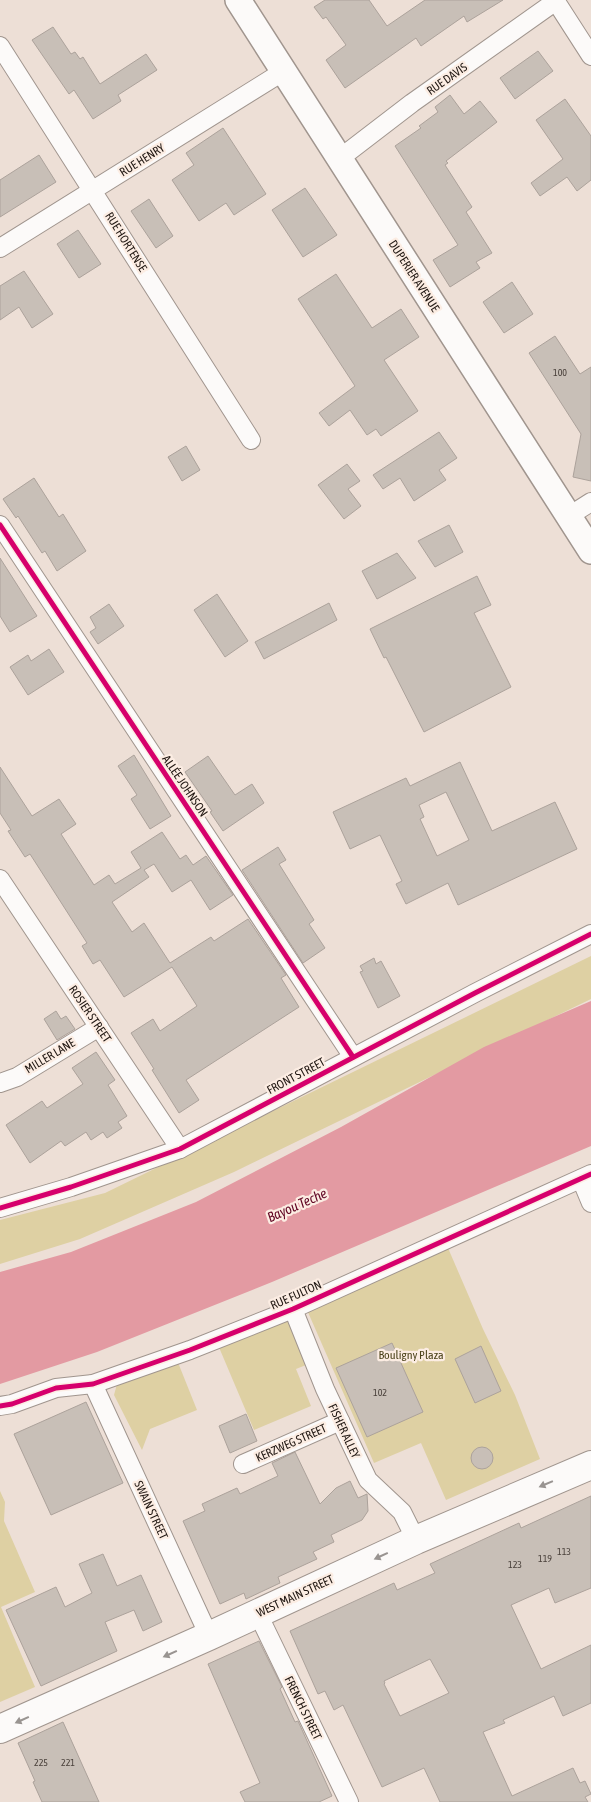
<svg xmlns="http://www.w3.org/2000/svg" width="591" height="1802" font-family="'Asap Condensed',sans-serif">
<rect width="100%" height="100%" fill="#eddfd6"/>
<g fill="#ded0a3">
<polygon points="591,956 591,999 234,1172 80,1239 0,1264 0,1220 105,1193"/>
<polygon points="448,1248 483,1329 515,1395 540,1459 446,1500 421,1443 374,1463 307,1310"/>
<polygon points="286,1317 306,1365 296,1369 311,1406 254,1430 218,1345"/>
<polygon points="177,1360 197,1410 150,1429 142,1450 114,1395 117,1384"/>
<polygon points="0,1491 5,1502 4,1521 35,1592 1,1607 35,1687 0,1702"/>
</g>
<polygon fill="#e39aa2" points="591,1001 591,1146 272,1282 97,1352 0,1384 0,1272 71,1252 196,1202 341,1127 484,1047"/>
<g fill="#c8bfb7" stroke="#aca29b" fill-rule="evenodd">
<polygon points="325,0 369,0 387,26 425,0 503,0 467,22 464,16 421,46 416,38 345,88 326,60 346,45 326,17 323,19 314,7"/>
<polygon points="53,27 71,54 75,52 80,59 83,57 100,84 146,54 157,70 118,95 121,101 93,119 74,90 69,94 32,40"/>
<polygon points="538,51 553,71 515,99 500,78"/>
<polygon points="450,95 464,114 480,101 497,122 446,161 448,163 445,165 472,207 466,212 492,253 476,262 480,268 450,287 433,260 458,245 395,146 421,128 419,126 438,112 435,107"/>
<polygon points="565,99 591,136 591,180 577,191 567,177 540,196 531,183 563,159 536,120"/>
<polygon points="223,128 266,194 234,215 226,203 199,221 172,180 194,165 186,153"/>
<polygon points="39,155 56,182 0,217 0,180"/>
<polygon points="305,188 337,235 303,257 272,210"/>
<polygon points="149,199 173,236 156,248 131,211"/>
<polygon points="78,230 101,264 79,278 57,244"/>
<polygon points="24,271 53,314 32,328 19,307 0,320 0,286"/>
<polygon points="336,274 372,328 401,309 419,337 384,360 418,411 381,436 376,429 367,435 350,410 329,426 319,413 355,386 298,299"/>
<polygon points="512,282 533,314 504,333 483,302"/>
<polygon points="555,336 580,374 591,367 591,481 573,477 581,434 529,353"/>
<polygon points="439,432 457,458 439,470 446,480 414,501 400,478 383,489 373,475"/>
<polygon points="186,446 200,470 182,481 168,457"/>
<polygon points="347,464 360,481 348,489 361,506 344,519 318,485"/>
<polygon points="34,478 59,517 63,514 86,551 57,571 45,551 42,553 18,516 16,518 3,499"/>
<polygon points="449,525 463,552 435,567 418,541"/>
<polygon points="397,553 416,578 377,599 362,571"/>
<polygon points="0,558 37,616 10,632 0,616"/>
<polygon points="477,576 491,605 474,613 511,687 424,732 386,657 384,658 370,629"/>
<polygon points="217,594 248,641 225,657 194,610"/>
<polygon points="329,603 337,620 264,659 255,642"/>
<polygon points="109,604 124,626 98,644 90,632 96,628 90,617"/>
<polygon points="49,649 64,672 28,695 10,667 28,655 31,661"/>
<polygon points="134,755 171,816 150,829 131,799 137,795 118,766"/>
<polygon points="208,756 235,795 252,784 264,803 223,831 210,812 212,811 185,772"/>
<path d="M460,762L492,831L555,802L577,849L458,905L448,883L406,904L396,884L402,881L380,835L350,849L333,812L406,778L410,786ZM446,792L469,840L437,856L420,819L424,817L419,805Z"/>
<polygon points="0,767 32,816 59,799 76,824 61,834 94,885 109,875 115,884 141,868 131,852 162,832 180,859 186,855 193,865 206,856 233,895 210,910 191,880 172,892 154,864 144,870 149,877 112,902 132,932 144,923 170,963 211,937 214,941 248,919 286,975 281,978 299,1007 186,1080 199,1100 179,1113 152,1070 154,1069 131,1033 153,1019 160,1031 197,1006 172,967 124,997 100,960 93,964 82,946 87,943 30,854 25,857 8,831 11,830 0,813"/>
<polygon points="278,847 286,860 279,864 314,920 309,924 325,948 303,963 242,870"/>
<polygon points="374,958 376,964 381,961 400,996 378,1008 360,972 363,971 360,966"/>
<polygon points="56,1011 61,1019 66,1016 75,1029 57,1040 44,1019"/>
<polygon points="96,1052 115,1080 108,1085 127,1116 118,1122 122,1128 107,1138 103,1132 91,1140 86,1132 65,1146 61,1141 30,1163 6,1125 42,1101 47,1108 83,1084 72,1068"/>
<polygon points="392,1343 423,1412 367,1437 336,1368"/>
<polygon points="481,1346 501,1391 475,1403 455,1359"/>
<polygon points="86,1402 123,1483 51,1515 14,1434"/>
<polygon points="246,1414 257,1441 230,1453 219,1426"/>
<circle cx="482" cy="1458" r="11"/>
<polygon points="295,1452 320,1504 336,1488 350,1481 358,1498 367,1494 368,1511 362,1520 331,1535 334,1542 313,1552 317,1559 278,1577 280,1583 246,1599 244,1593 220,1604 183,1521 205,1511 202,1504 237,1488 240,1494 278,1476 272,1463"/>
<path d="M591,1496V1588L555,1603L549,1588L511,1605L541,1669L591,1645V1703L563,1716L554,1696L503,1720L505,1723L483,1732L512,1796L573,1768L580,1783L585,1781L591,1794L585,1797L588,1802H440L424,1768L382,1787L343,1705L334,1710L325,1691L318,1694L290,1631L394,1583L397,1590L435,1573L430,1564L519,1523L521,1528ZM430,1659L449,1693L400,1716L384,1684L385,1683L384,1681Z"/>
<polygon points="103,1554 117,1586 141,1575 162,1622 143,1631 134,1610 105,1622 117,1651 41,1686 6,1610 56,1587 65,1607 92,1593 79,1564"/>
<polygon points="259,1641 282,1687 280,1689 295,1722 298,1721 332,1796 319,1802 245,1802 240,1792 260,1783 208,1664"/>
<polygon points="63,1722 99,1802 42,1802 33,1782 35,1781 18,1743"/>
</g>
<g fill="none" stroke-linecap="round" stroke-linejoin="round">
<defs>
<g id="street">
<polyline points="555,0 591,56"/>
<polyline points="0,46 251,440"/>
<polyline points="339,159 412,103 556,1"/>
<polyline points="0,248 284,71"/>
<polyline points="569,516 591,502"/>
<polyline points="0,525 353,1057"/>
<polyline points="0,879 180,1149"/>
<polyline points="0,1083 17,1077 99,1027"/>
<polyline points="581,1179 591,1203"/>
<polyline points="0,1208 71,1187 180,1149 475,993 591,934"/>
<polyline points="293,1309 325,1389 368,1480 402,1512 416,1540"/>
<polyline points="93,1384 209,1636"/>
<polyline points="0,1406 12,1404 56,1388 93,1384 190,1350 293,1309 591,1174"/>
<polyline points="243,1464 340,1421"/>
<polyline points="258,1614 349,1802"/>
</g>
<polyline id="secondary" points="238,0 591,551"/>
<polyline id="primary" points="0,1729 209,1636 416,1540 591,1465"/>
</defs>
<use href="#street" stroke="#a0958e" stroke-width="20"/>
<use href="#secondary" stroke="#a0958e" stroke-width="28"/>
<use href="#primary" stroke="#a0958e" stroke-width="30"/>
<use href="#street" stroke="#fcfaf9" stroke-width="18"/>
<use href="#secondary" stroke="#fcfaf9" stroke-width="25"/>
<use href="#primary" stroke="#fcfaf9" stroke-width="28"/>
<defs>
<g id="cycleway">
<polyline points="0,525 353,1057"/>
<polyline points="0,1208 71,1187 180,1149 475,993 591,934"/>
<polyline points="0,1406 12,1404 56,1388 93,1384 190,1350 293,1309 591,1174"/>
</g>
</defs>
<use href="#cycleway" stroke="#fcede3" stroke-width="8"/>
<use href="#cycleway" stroke="#d6006c" stroke-width="5"/>
</g>
<defs><path id="oneway-solid" d="M-6-.8H1V-3.2L6.5 0L1 3.2V.8H-6Z" transform="scale(1.25)"/></defs>
<g fill="#999491">
<use href="#oneway-solid" transform="translate(546 1484) rotate(157)"/>
<use href="#oneway-solid" transform="translate(381 1556) rotate(155)"/>
<use href="#oneway-solid" transform="translate(170 1654) rotate(156)"/>
<use href="#oneway-solid" transform="translate(22 1720) rotate(156)"/>
</g>
<g text-anchor="middle" dominant-baseline="central" stroke-width="4.5" stroke-linejoin="round" paint-order="stroke">
<g font-size="10" fill="#4a413b">
<text x="560" y="372">100</text>
<text x="380" y="1392">102</text>
<text x="564" y="1551">113</text>
<text x="545" y="1558">119</text>
<text x="515" y="1564">123</text>
<text x="41" y="1762">225</text>
<text x="68" y="1762">221</text>
</g>
<g font-size="12" fill="#201712" stroke="#fcede3">
<text transform="translate(447 79) rotate(-35)">RUE DAVIS</text>
<text transform="translate(142 160) rotate(-32)">RUE HENRY</text>
<text transform="translate(126 242) rotate(58)">RUE HORTENSE</text>
<text transform="translate(414 276) rotate(57)">DUPERIER AVENUE</text>
<text transform="translate(185 786) rotate(56)">ALLÉE JOHNSON</text>
<text transform="translate(90 1014) rotate(56)">ROSIER STREET</text>
<text transform="translate(50 1056) rotate(-31)">MILLER LANE</text>
<text transform="translate(296 1076) rotate(-28)">FRONT STREET</text>
<text transform="translate(296 1295) rotate(-24)">RUE FULTON</text>
<text transform="translate(344 1431) rotate(65)">FISHER ALLEY</text>
<text transform="translate(291 1443) rotate(-24)">KERZWEG STREET</text>
<text transform="translate(151 1510) rotate(65)">SWAIN STREET</text>
<text transform="translate(295 1596) rotate(-25)">WEST MAIN STREET</text>
<text transform="translate(303 1708) rotate(64)">FRENCH STREET</text>
</g>
<g font-size="12" fill="#4c431a" stroke="#fcede3">
<text x="411" y="1355">Bouligny Plaza</text>
</g>
<g font-size="14" font-style="italic" fill="#5f0321" stroke="#fcede3">
<text transform="translate(297 1205) rotate(-24)">Bayou Teche</text>
</g>
</g>
</svg>
